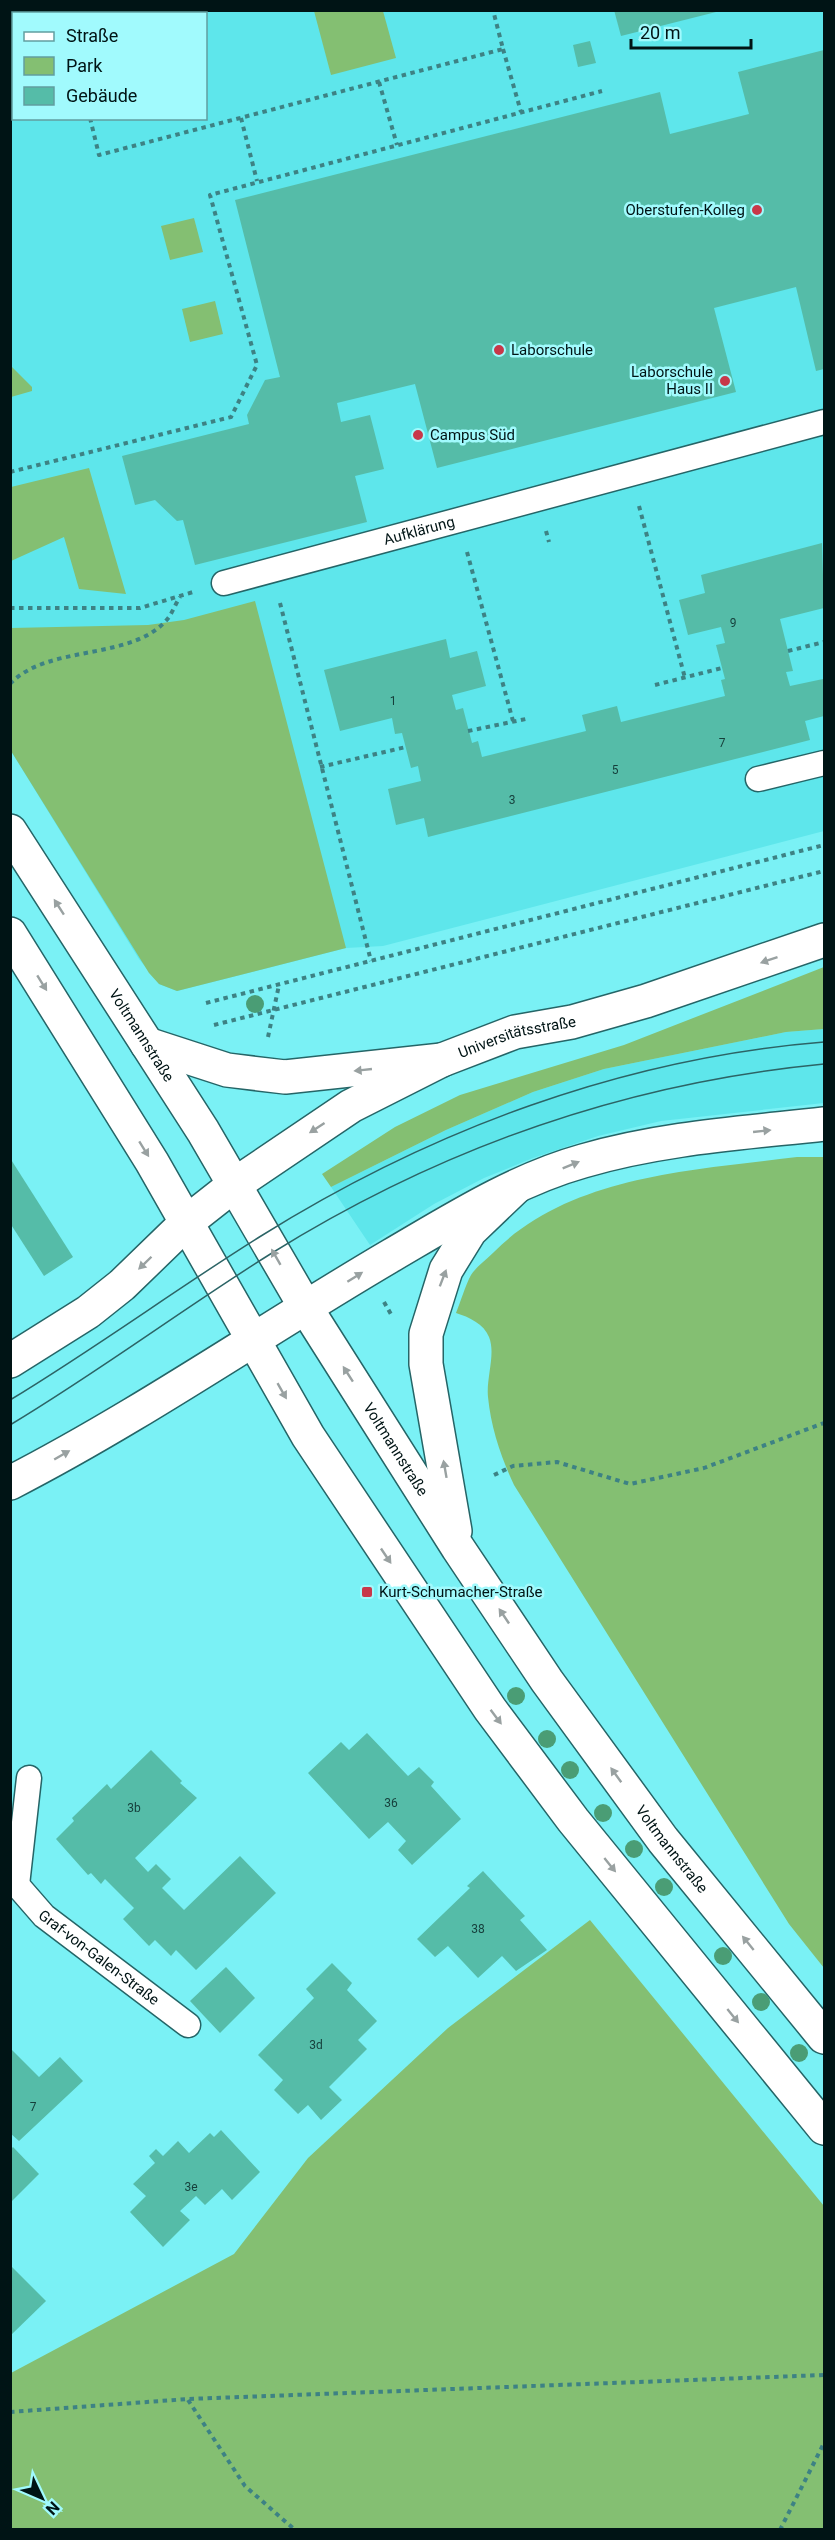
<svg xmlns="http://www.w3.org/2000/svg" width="835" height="2540" font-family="Roboto,sans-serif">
<rect width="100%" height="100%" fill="#7af1f5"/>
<g fill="#5ee6eb" fill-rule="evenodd">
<path d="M11,11H824V831L383,946L346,948L177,991L159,984L139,959L11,751ZM14,14H206V118H14Z"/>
<polygon points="824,1029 824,1103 661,1121 598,1136 533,1158 484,1178 434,1204 370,1245 331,1187 446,1130 533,1092 604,1069 786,1032"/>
</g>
<g fill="#84bf72">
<polygon points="314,11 383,11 396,58 331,75"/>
<polygon points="194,218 203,252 170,260 161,226"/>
<polygon points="215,301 223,334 190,342 182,309"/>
<polygon points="10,365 32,387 32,391 11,397"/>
<polygon points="89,468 126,594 79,589 64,537 11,561 11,487"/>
<polygon points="255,601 346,948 177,991 159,984 149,973 11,751 11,628 148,625 184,620"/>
<polygon points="824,967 824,1029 786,1032 604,1069 533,1092 446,1130 331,1187 322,1174 395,1127 460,1095 624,1045"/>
<path d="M797,1157H824V1968L789,1924L514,1485C501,1457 491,1428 488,1397C486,1378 496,1354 489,1337C484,1324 469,1317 456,1313C461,1301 465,1286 471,1275C476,1267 487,1259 494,1252C570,1175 695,1170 797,1157Z"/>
<polygon points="590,1920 824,2206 824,2529 11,2529 11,2373 234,2254 308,2158 448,2028"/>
</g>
<g fill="#55bca8">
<polygon points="614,10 720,10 720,11 621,36"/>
<polygon points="590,41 596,63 578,67 573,45"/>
<polygon points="824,50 824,369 816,371 796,287 714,308 736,392 437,468 415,384 337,403 341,422 370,415 384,469 355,476 367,522 195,565 183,520 177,521 155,500 135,505 122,456 249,424 247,415 265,380 280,377 235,200 660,92 670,134 749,114 738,72"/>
<polygon points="822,543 824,608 780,619 793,671 786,672 790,686 823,679 824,684 824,716 805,721 810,740 428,837 424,818 396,825 388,789 421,781 418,766 411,768 402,733 395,734 392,718 340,731 324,670 446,639 450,658 477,651 486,686 452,695 456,710 463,708 472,743 478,741 482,757 586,731 582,715 617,706 621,722 725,696 721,680 725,679 716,645 725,643 721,627 688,635 679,600 705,593 701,575"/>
<polygon points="10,1158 73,1257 44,1276 10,1223"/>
<polygon points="367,1733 408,1776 419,1767 434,1782 431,1786 461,1819 412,1865 398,1850 406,1841 388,1822 369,1839 308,1773 341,1742 349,1750"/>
<polygon points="151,1750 182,1781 180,1783 197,1798 135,1858 148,1872 156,1864 171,1879 162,1888 184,1910 240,1856 276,1893 196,1970 176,1950 171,1956 155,1940 149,1946 123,1919 134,1908 105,1879 101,1884 91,1873 88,1875 56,1839 74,1821 72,1818 107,1784 111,1789"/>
<polygon points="483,1871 525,1916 520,1920 547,1950 516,1971 502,1956 478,1978 448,1946 435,1957 417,1939 470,1888 467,1886"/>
<polygon points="332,1963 352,1983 347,1990 377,2021 358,2040 367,2049 329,2087 342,2100 321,2120 308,2105 298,2114 274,2090 283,2080 258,2055 314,1998 306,1989"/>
<polygon points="226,1967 255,1998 220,2033 190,2001"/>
<polygon points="10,2048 39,2077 60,2057 83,2081 19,2141 10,2133"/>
<polygon points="221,2130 260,2172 232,2200 222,2189 205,2205 196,2196 180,2211 190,2220 163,2247 130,2212 146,2196 133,2184 155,2163 149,2156 156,2149 163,2156 178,2141 189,2153 210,2133 214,2137"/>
<polygon points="13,2147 39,2174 12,2201 10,2150"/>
<polygon points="10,2265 46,2301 10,2336"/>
</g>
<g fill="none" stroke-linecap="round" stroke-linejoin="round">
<defs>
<g id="lane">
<path id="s1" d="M224,583L824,422"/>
<polyline points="758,779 824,763"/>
<path id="s2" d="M10,1885H17L44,1916L188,2025"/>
<polyline points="17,1885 29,1778"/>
</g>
<g id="street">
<path id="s3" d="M10,1361L88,1312L122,1285L187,1222L234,1185L351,1106L442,1060L515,1032L572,1022L646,1001L824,940"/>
<path d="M10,1483C142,1415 264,1330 392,1255C452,1220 515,1180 583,1161C661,1138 743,1133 824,1124"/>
</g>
<g id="secondary">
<path id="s4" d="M10,831L203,1131L306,1308L458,1548L547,1681L663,1840L824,2037"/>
<polyline points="10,934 152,1162 308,1436 490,1709 573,1820 824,2128"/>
<polyline points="147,1044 227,1070 285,1077 442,1060"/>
<polyline points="455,1531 426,1364 426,1334 446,1270 470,1231 516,1187"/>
</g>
</defs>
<use href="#lane" stroke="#256567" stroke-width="27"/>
<use href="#street" stroke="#256567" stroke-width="36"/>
<use href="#secondary" stroke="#256567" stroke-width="36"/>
<g stroke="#3d8284" stroke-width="4" stroke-dasharray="4.5 4.5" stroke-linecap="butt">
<polyline points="137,14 149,10"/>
<polyline points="503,49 521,112"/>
<polyline points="379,82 397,145"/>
<polyline points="90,118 99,155 503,49 493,10"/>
<polyline points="241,118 257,181"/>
<polyline points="10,472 231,417 257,365 210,195 602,91"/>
<polyline points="639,506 685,678"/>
<polyline points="546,531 549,542"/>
<polyline points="467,552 513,721"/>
<polyline points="280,603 371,961"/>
<polyline points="10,608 140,608 193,592"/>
<polyline points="788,651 824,642"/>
<path d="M10,684C48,643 135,662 169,617C173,611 176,603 180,597"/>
<polyline points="655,685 722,668"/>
<polyline points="468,731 526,719"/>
<polyline points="320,767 406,747"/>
<polyline points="206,1003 824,845"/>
<polyline points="214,1025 824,871"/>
<polyline points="268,1037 279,985"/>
<polyline points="384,1302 392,1316"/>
<polyline points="494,1475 513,1466 557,1462 630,1484 704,1468 824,1423"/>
<polyline points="188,2400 245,2486 295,2530"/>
<polyline points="10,2412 188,2399 824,2375"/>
<polyline points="780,2530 824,2443"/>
</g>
<use href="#lane" stroke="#fff" stroke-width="24"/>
<use href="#street" stroke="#fff" stroke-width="33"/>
<use href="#secondary" stroke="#fff" stroke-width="33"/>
<g stroke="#2c6466" stroke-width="1.5">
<path d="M10,1400C96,1348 176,1289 261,1236C431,1130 623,1058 824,1042"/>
<path d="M10,1425C100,1371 184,1308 272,1253C441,1148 626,1083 824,1064"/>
</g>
</g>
<g fill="#4a9d75">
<circle cx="255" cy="1004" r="9"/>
<circle cx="516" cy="1696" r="9"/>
<circle cx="547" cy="1739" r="9"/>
<circle cx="570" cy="1770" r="9"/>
<circle cx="603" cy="1813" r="9"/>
<circle cx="634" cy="1849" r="9"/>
<circle cx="664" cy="1887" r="9"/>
<circle cx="723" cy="1956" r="9"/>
<circle cx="761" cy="2002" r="9"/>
<circle cx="799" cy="2053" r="9"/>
</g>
<defs><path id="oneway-solid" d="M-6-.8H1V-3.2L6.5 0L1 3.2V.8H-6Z" transform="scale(1.5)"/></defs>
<g fill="#99a1a1">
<use href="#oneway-solid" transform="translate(59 907) rotate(-123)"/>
<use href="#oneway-solid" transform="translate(769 960) rotate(161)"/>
<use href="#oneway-solid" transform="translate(42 983) rotate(58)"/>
<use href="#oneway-solid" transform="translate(363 1070) rotate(174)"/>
<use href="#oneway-solid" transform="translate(317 1128) rotate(147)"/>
<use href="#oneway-solid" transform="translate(762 1131) rotate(-6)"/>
<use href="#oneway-solid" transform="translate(144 1149) rotate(58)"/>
<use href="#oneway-solid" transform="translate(571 1165) rotate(-22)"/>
<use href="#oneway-solid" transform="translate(276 1257) rotate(-120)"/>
<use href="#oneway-solid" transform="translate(145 1263) rotate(136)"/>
<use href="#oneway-solid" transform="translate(355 1277) rotate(-32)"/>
<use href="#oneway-solid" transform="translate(443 1278) rotate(-69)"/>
<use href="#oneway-solid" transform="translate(348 1374) rotate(-123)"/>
<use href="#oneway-solid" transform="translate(282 1391) rotate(60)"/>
<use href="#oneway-solid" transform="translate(62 1455) rotate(-30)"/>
<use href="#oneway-solid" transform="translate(445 1469) rotate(-100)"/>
<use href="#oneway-solid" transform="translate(386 1556) rotate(56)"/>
<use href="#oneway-solid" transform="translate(504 1616) rotate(-124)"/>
<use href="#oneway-solid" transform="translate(496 1717) rotate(53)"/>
<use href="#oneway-solid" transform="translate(616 1775) rotate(-126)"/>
<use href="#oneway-solid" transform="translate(610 1865) rotate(51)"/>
<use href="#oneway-solid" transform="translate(748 1943) rotate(-129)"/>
<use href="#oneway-solid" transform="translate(733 2016) rotate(51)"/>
</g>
<g fill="#c83849" stroke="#a1fafd" stroke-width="2">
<circle cx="757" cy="210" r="6"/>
<circle cx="499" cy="350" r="6"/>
<circle cx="725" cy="381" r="6"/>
<circle cx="418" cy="435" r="6"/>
<rect x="361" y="1586" width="12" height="12" rx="3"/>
</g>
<g text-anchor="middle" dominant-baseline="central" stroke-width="5" stroke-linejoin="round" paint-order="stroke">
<g font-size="12" fill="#153e3a">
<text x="733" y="623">9</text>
<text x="393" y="701">1</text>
<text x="722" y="743">7</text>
<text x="615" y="770">5</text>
<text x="512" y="800">3</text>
<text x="391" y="1803">36</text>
<text x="134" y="1808">3b</text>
<text x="478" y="1929">38</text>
<text x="316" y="2045">3d</text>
<text x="33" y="2107">7</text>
<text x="191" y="2187">3e</text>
</g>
<g font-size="15" fill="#001415" stroke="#a1fafd" text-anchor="start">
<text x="745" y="210" text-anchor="end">Oberstufen-Kolleg</text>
<text x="511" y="350">Laborschule</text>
<text x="713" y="372" text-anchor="end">Laborschule<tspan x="713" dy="17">Haus II</tspan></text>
<text x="430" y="435">Campus Süd</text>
<text x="379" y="1592">Kurt-Schumacher-Straße</text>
</g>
<g font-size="15" fill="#001415" stroke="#a1fafd">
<text stroke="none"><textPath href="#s1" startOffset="202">Aufklärung</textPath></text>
<text stroke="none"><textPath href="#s4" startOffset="243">Voltmannstraße</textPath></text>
<text stroke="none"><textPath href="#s3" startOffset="608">Universitätsstraße</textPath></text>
<text stroke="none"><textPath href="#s4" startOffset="729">Voltmannstraße</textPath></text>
<text stroke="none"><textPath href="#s4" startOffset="1215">Voltmannstraße</textPath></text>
<text stroke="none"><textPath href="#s2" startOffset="117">Graf-von-Galen-Straße</textPath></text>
</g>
</g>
<rect width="835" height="2540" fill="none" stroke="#001415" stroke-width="24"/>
<rect x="12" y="12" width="195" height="108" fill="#a1fafd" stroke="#619ea0" stroke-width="1.5"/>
<rect x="24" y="32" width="30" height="9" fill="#ffffff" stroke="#619ea0" stroke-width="1.5"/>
<text x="66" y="42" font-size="18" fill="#001415">Straße</text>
<rect x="24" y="57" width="30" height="18" fill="#84bf72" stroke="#619ea0" stroke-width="1.5"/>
<text x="66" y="72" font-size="18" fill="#001415">Park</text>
<rect x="24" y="87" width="30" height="18" fill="#55bca8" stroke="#619ea0" stroke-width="1.5"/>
<text x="66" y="102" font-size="18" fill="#001415">Gebäude</text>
<g transform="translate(42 2498) rotate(134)" stroke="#a1fafd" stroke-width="4.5" paint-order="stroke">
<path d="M0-4.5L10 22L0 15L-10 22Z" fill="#001415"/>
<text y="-9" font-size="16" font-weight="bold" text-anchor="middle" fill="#001415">N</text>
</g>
<path d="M631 39v9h120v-9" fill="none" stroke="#001415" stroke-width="3"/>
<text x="640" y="39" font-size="18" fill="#001415" stroke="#a1fafd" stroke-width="4.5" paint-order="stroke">20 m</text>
</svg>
